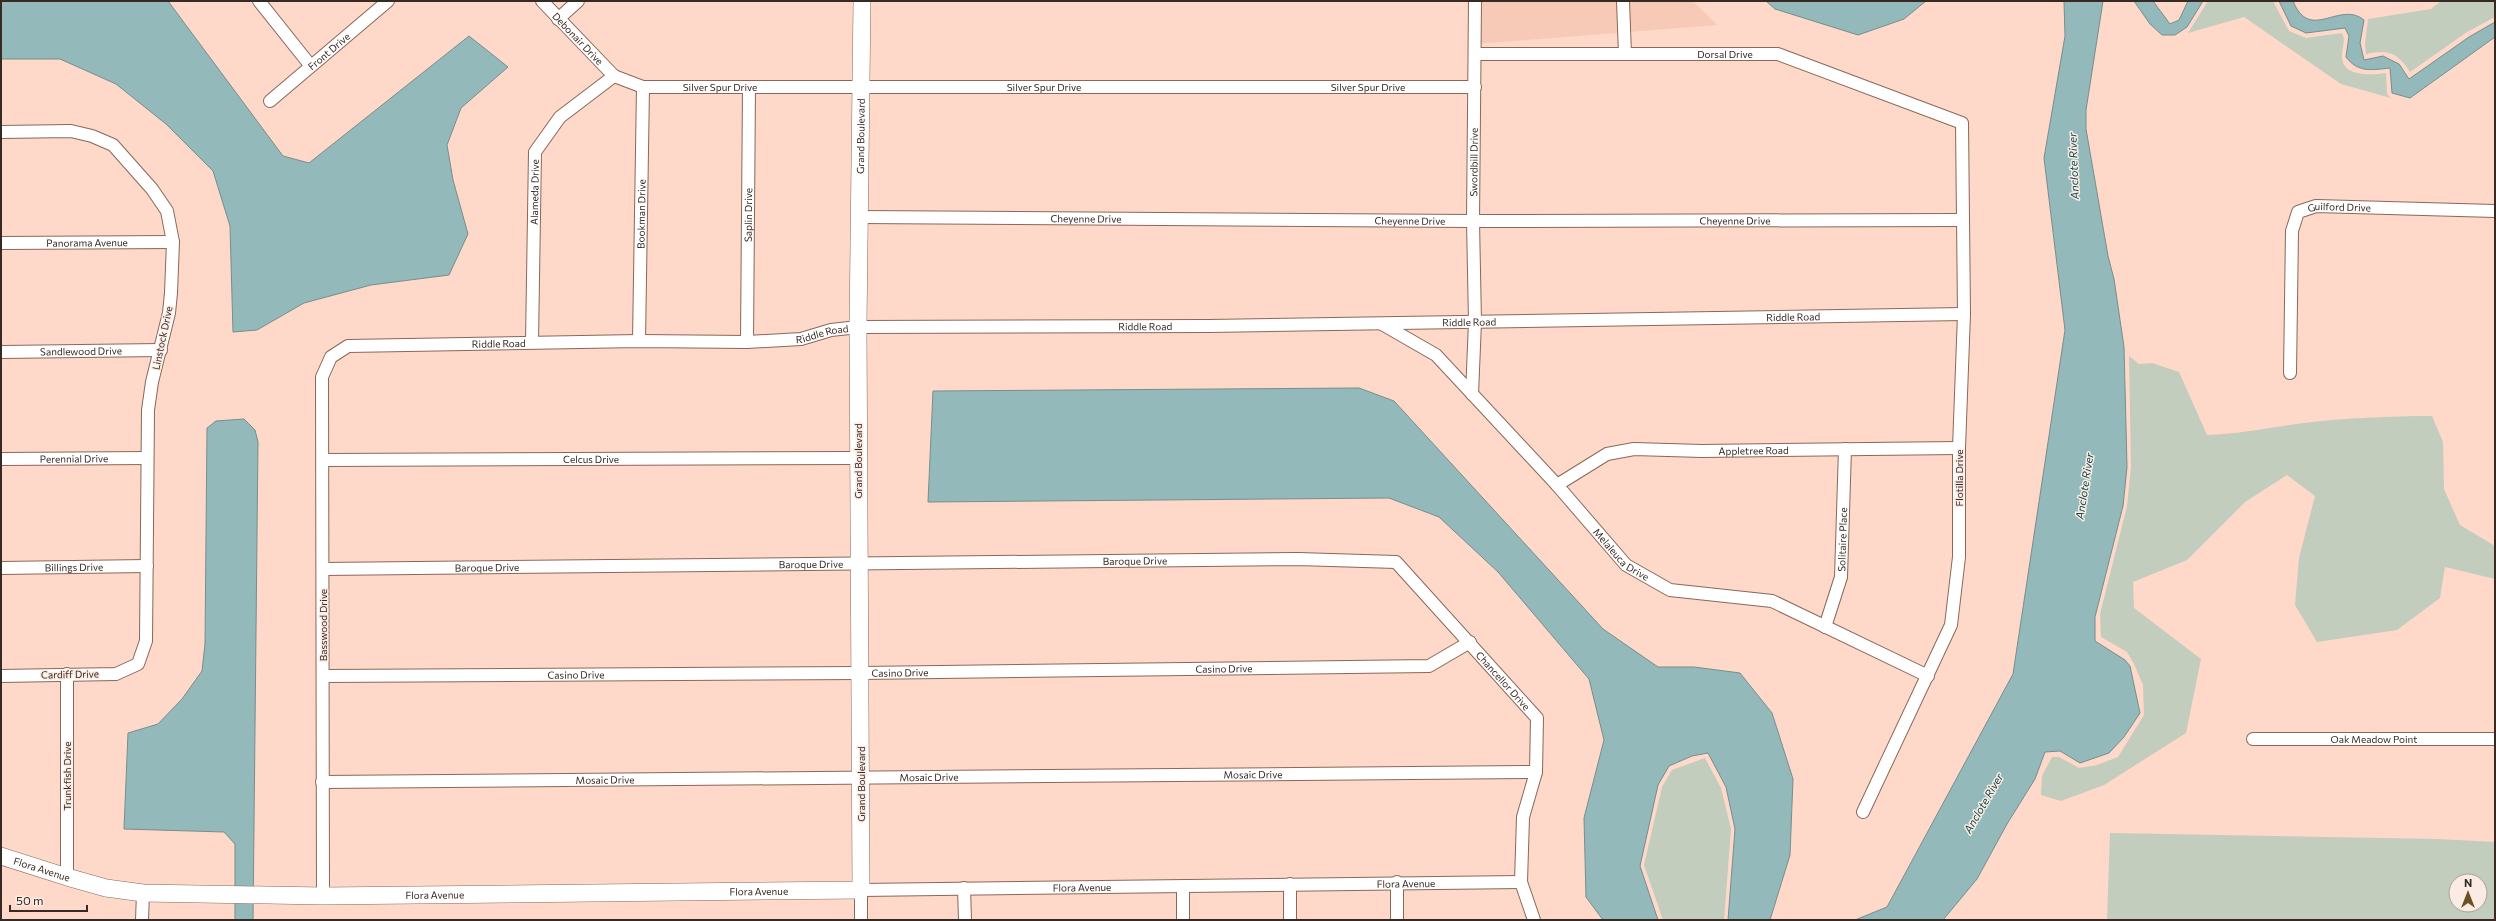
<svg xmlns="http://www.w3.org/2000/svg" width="2496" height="921" font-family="Commissioner,sans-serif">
<rect width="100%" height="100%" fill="#fed8c8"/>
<polygon fill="#f6cab7" points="1478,1 1693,1 1717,25 1475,44"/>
<g fill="#c2cdbd" fill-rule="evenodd">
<path d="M2208,1H2273L2289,31L2306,38L2342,33C2346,40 2342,48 2342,55C2341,78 2372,75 2386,73L2387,94L2391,98L2341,84L2244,17L2188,33Z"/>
<path d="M2441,1H2495V17L2467,32L2410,72C2398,53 2388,49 2366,54L2365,44L2368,19L2431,9Z"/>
<path d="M2129,356L2139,364L2152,363L2179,372L2207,435C2240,434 2271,427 2304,423C2346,418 2389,416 2432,416L2443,442L2444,489L2460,525L2495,546V579L2445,567L2440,598L2397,630L2317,642L2295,605L2299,558L2315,496L2287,475L2245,502L2187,560L2133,582L2134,608L2201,659L2186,733L2104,785L2061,801L2041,795L2042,776L2052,757H2059L2079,768L2097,765L2118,757L2144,715L2143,685L2134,664L2127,652L2101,637L2100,614L2127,506L2131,467Z"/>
<polygon points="1705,758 1721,788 1731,829 1724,920 1663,920 1644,865 1662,787 1672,770"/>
<path d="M2110,833L2438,839L2495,842V920H2107ZM2456,881H2480V905H2456Z"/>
</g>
<g fill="#93b9ba" stroke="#778e8d">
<polygon points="1,1 168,1 283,156 309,163 469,36 508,67 461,108 447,145 453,180 468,234 449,275 371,285 304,303 257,330 233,332 230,226 213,171 166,124 116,84 60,59 1,59"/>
<polygon points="1766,1 1926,1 1904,19 1858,35 1775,9"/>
<polygon points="2064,1 2103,1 2086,110 2086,129 2108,256 2114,279 2124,347 2127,467 2123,506 2095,617 2095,641 2125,660 2130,666 2140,713 2124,737 2109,753 2080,763 2060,751 2045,752 2035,779 2007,824 1977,879 1943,920 1855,920 1887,907 2013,674 2065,330 2044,158 2065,36"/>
<polygon points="2134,1 2153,1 2170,24 2179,20 2188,1 2203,1 2187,27 2175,35 2162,35 2150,24"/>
<path d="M2279,1H2293C2310,43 2339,0 2364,20L2360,43L2364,60L2383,56L2399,64L2409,79L2469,37L2495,22V37L2410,98L2392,93L2390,68C2372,70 2358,73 2346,57L2349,36L2345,28L2306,33L2291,26Z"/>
<polygon points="1359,388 1394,401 1603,629 1658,667 1694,667 1740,673 1772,713 1793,779 1790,855 1770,920 1728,920 1735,829 1726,787 1708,753 1692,756 1669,766 1658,785 1640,866 1658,920 1603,920 1586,897 1584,818 1604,740 1589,679 1498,572 1439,517 1389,498 928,502 933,391"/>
<polygon points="244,419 255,430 258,442 253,920 235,920 235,844 224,832 124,829 128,733 158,724 182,699 202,671 205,644 207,428 216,421"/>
</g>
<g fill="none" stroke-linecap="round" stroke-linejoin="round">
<defs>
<g id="street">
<polyline points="259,1 310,65"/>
<path id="s1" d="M542,1L614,76L643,87H1475"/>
<polyline points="1623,1 1625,54"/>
<polyline points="558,19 578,1"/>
<path id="s2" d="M1475,54H1778L1962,123L1964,314L1959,448V557L1951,625L1863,812"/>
<path id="s3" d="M270,101L388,1"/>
<polyline points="1,132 71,131 92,136 113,145 152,189 167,211 173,242 171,293 169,313 152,382 148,410 146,641 138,664 116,674 1,676"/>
<path id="s4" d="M859,217L1473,221L1962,220"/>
<path id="s5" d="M1,243L173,242"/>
<path id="s6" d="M1382,324L1436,355L1557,485L1626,565L1670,590L1772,601L1928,676"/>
<path id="s7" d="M639,341L643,87"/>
<path id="s8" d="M532,342L535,152L560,117L614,76"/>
<path id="s9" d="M747,342L749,87"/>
<path id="s10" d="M1,352L161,350"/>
<path id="s11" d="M2290,373L2292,231L2298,212L2316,206L2495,211"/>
<path id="s12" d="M1472,394L1475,322L1473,221L1475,1"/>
<path id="s13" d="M1,459L147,458"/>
<path id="s14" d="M323,460L858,458"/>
<path id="s15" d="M1557,485L1607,454L1634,449L1702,451L1959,448"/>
<path id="s16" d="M1,568L147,566"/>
<path id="s17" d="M323,569L1298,559L1396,562L1537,718L1536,772L1523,817L1521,882L1534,920"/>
<path id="s18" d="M1825,627L1841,577L1845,449"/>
<path id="s19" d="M323,676L861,673L1429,666L1470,642"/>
<path id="s20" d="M2253,739H2495"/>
<path id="s21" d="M322,782L1536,772"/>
<polyline points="67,877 67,674"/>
<polyline points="1397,882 1397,920"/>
<polyline points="1290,884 1290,920"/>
<polyline points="964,888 965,920"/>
<path id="s22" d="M323,896L322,377L331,357L348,346L639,341L747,342L801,339L831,330L858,327L1209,326L1964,314"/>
<polyline points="142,920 143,893"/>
<path id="s23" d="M861,920V890L1521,882"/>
<polyline points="1183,920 1183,887"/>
</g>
<g id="secondary">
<path id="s24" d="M1,856L67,877L106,888L143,893L323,896L861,890L858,327L862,1"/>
</g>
</defs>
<use href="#street" stroke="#89685a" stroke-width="14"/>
<use href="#secondary" stroke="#89685a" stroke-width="18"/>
<use href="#street" stroke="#fff" stroke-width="12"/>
<use href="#secondary" stroke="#fff" stroke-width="17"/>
</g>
<g text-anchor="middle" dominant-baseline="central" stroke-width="3" stroke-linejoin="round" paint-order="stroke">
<g font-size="10" fill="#372923" stroke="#fbebe5">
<text stroke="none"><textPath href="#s1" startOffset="52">Debonair Drive</textPath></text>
<text stroke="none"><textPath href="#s3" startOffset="77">Front Drive</textPath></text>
<text stroke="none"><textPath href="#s2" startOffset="250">Dorsal Drive</textPath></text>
<text stroke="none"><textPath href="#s1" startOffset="536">Silver Spur Drive</textPath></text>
<text stroke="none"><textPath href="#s1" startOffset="212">Silver Spur Drive</textPath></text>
<text stroke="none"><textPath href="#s1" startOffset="860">Silver Spur Drive</textPath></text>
<text stroke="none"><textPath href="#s24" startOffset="1619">Grand Boulevard</textPath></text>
<text stroke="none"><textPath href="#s12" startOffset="232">Swordbill Drive</textPath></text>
<text stroke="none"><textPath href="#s8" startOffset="150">Alameda Drive</textPath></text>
<text stroke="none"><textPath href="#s11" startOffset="204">Guilford Drive</textPath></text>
<text stroke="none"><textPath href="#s7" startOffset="127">Bookman Drive</textPath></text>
<text stroke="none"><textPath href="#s9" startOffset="127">Saplin Drive</textPath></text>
<text stroke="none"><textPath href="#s4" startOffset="227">Cheyenne Drive</textPath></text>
<text stroke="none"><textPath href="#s4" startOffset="551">Cheyenne Drive</textPath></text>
<text stroke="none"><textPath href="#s4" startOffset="876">Cheyenne Drive</textPath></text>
<text stroke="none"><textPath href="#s5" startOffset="86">Panorama Avenue</textPath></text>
<text stroke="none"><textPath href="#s22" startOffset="2008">Riddle Road</textPath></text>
<text stroke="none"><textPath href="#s22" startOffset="1684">Riddle Road</textPath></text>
<text stroke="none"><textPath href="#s22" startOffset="1360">Riddle Road</textPath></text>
<text stroke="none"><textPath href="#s22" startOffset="1036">Riddle Road</textPath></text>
<text transform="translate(162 338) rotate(-78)">Linstock Drive</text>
<text stroke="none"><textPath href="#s22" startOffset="712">Riddle Road</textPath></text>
<text stroke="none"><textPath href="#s10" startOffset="80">Sandlewood Drive</textPath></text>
<text stroke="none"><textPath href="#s15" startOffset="206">Appletree Road</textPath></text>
<text stroke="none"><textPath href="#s13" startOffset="73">Perennial Drive</textPath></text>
<text stroke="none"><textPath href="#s14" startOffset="268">Celcus Drive</textPath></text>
<text transform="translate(858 461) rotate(-90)">Grand Boulevard</text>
<text transform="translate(1959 478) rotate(-90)">Flotilla Drive</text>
<text stroke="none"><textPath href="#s18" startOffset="90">Solitaire Place</textPath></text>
<text stroke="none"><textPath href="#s6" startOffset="335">Melaleuca Drive</textPath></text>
<text stroke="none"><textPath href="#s17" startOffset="812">Baroque Drive</textPath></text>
<text stroke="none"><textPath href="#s17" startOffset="488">Baroque Drive</textPath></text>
<text stroke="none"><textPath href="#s16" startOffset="73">Billings Drive</textPath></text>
<text stroke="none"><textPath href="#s17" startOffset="164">Baroque Drive</textPath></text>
<text transform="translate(323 625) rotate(-90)">Basswood Drive</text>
<text stroke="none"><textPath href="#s19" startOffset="901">Casino Drive</textPath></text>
<text stroke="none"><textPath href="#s19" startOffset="577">Casino Drive</textPath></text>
<text transform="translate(70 674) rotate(-1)">Cardiff Drive</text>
<text stroke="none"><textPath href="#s19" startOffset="253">Casino Drive</textPath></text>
<text stroke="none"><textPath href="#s17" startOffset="1233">Chancellor Drive</textPath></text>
<text stroke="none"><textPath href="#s20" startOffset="121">Oak Meadow Point</textPath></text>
<text stroke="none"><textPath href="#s21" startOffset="931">Mosaic Drive</textPath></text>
<text transform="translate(67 776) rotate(-90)">Trunkfish Drive</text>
<text stroke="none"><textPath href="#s21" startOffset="607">Mosaic Drive</textPath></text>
<text stroke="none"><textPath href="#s21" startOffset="283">Mosaic Drive</textPath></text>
<text transform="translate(861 784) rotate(-90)">Grand Boulevard</text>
<text stroke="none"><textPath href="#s24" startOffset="43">Flora Avenue</textPath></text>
<text stroke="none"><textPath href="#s23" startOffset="575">Flora Avenue</textPath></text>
<text stroke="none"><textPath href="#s23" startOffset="251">Flora Avenue</textPath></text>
<text stroke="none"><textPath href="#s24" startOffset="763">Flora Avenue</textPath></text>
<text stroke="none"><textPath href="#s24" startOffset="439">Flora Avenue</textPath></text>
</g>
<g font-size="11" font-style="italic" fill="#0c4749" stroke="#fbebe5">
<text transform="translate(2073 166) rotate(-92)">Anclote River</text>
<text transform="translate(2084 486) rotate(-81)">Anclote River</text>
<text transform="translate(1983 803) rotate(-60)">Anclote River</text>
</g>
</g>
<rect width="2496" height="921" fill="none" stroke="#372923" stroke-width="4"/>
<g transform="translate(2468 893)"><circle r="19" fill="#fbebe5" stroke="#ad9d97"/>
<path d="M0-3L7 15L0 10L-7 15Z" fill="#6c5123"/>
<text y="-6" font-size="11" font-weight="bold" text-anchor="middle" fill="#372923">N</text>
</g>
<path d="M10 905v6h77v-6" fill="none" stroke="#372923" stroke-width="2"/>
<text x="16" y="905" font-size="12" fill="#372923" stroke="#fbebe5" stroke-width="3" paint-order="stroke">50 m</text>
</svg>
